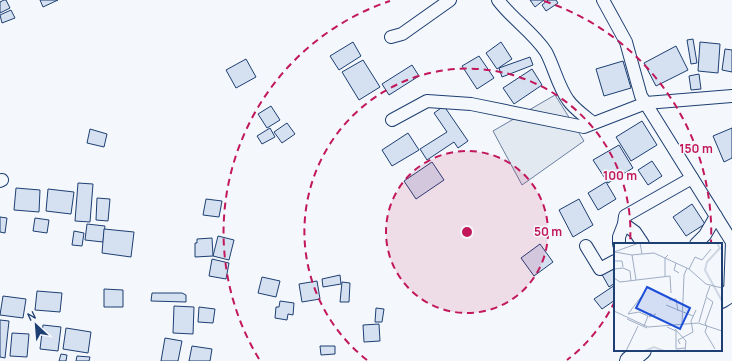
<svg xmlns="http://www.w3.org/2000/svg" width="732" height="361" font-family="Manrope,sans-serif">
<rect width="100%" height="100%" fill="#f4f7fb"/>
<polygon fill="#e3e9f0" stroke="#687fa3" points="555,95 584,141 522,185 493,131"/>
<g fill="#d5e0f0" stroke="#1d3f73">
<polygon points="4,0 6,0 10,8 0,13 0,2"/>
<polygon points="40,0 58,0 43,7"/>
<polygon points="530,0 544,0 535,7"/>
<polygon points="548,0 556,0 558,3 546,11 542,5"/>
<polygon points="11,10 15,18 2,23 0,15"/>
<polygon points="693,39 697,63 691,64 687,40"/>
<polygon points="353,42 361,56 339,70 330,56"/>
<polygon points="501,42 512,59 497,69 486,53"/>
<polygon points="700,42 720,44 718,73 698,71"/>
<polygon points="676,46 688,70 656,86 644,63"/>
<polygon points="725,49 732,50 732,72 722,70"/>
<polygon points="479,56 494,78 477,89 462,66"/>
<polygon points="530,57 533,65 502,77 499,68"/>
<polygon points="246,59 256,77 236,88 226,70"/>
<polygon points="363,60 380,87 359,100 342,72"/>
<polygon points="623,61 631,88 604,96 596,69"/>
<polygon points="412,65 419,76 389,95 382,84"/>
<polygon points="532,69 542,85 514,104 503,88"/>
<polygon points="699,74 701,89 691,90 689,76"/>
<polygon points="271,106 280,120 267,128 258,114"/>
<polygon points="444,106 468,141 458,148 454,142 427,160 420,149 447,132 434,113"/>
<polygon points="642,121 657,145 631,161 616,137"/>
<polygon points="287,123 295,134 282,143 274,132"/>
<polygon points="270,128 275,137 262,144 257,136"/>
<polygon points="732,128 732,158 724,162 713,136"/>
<polygon points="90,129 107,134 104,147 87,143"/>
<polygon points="408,133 419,150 392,166 382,150"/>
<polygon points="619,145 633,168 608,183 593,160"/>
<polygon points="652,161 662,176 648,185 638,170"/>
<polygon points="432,162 444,180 416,199 404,181"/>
<polygon points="606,182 616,199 598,210 588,193"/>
<polygon points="78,183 93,184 90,222 75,221"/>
<polygon points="16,188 40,190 39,212 14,210"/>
<polygon points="48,189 74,192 71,214 46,211"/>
<polygon points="97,198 110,199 108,221 96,220"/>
<polygon points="206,199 222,201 219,217 203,215"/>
<polygon points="579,199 593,225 573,237 559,210"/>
<polygon points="692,204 705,224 686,236 673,217"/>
<polygon points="0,217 7,218 5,233 0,232"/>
<polygon points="35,218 49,220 47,233 33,231"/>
<polygon points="87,224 105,226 103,242 85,240"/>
<polygon points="104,229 134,232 131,257 102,253"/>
<polygon points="74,231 84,233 82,246 72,245"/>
<polygon points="218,236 234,240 229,260 213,256"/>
<polygon points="212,238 213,256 195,257 195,243 197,243 197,239"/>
<polygon points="540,244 553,262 534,276 521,258"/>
<polygon points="212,259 229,263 226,279 209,276"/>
<polygon points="615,263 615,283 609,287 600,271"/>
<polygon points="340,275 341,284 323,287 322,279"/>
<polygon points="262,277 280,281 276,297 258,293"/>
<polygon points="317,281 320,299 302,302 299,284"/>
<polygon points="342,282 350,283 349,302 340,302"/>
<polygon points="615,285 615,300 602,309 594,299"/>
<polygon points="104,289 123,290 123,307 104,307"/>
<polygon points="37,291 62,293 60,312 35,310"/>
<polygon points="152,293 182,293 186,295 186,302 151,301"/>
<polygon points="3,296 26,299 23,318 0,315"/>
<polygon points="280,301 294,303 293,315 288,314 287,320 275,318 276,307 279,307"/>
<polygon points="174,306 194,307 193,334 173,333"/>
<polygon points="199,307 215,309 213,323 198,322"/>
<polygon points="376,308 384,309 382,322 375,322"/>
<polygon points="0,320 9,321 5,358 0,357"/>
<polygon points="379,324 380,341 364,342 363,325"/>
<polygon points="43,325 61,327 58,351 40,349"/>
<polygon points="66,328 91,332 88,353 63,349"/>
<polygon points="12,333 29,334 27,357 10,356"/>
<polygon points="165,338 182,341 178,361 161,361"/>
<polygon points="192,346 212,349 210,361 189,361"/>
<polygon points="320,346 335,346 335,354 321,355"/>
<polygon points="61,354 67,355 66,361 59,361"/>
<polygon points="77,356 90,357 89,361 76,361"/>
</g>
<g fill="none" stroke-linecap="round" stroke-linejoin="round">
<defs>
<g id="minor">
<path d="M498,0C512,19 533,32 546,52C554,67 558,86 568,100C574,109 585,116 593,123"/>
<polyline points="603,0 626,42 641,96 732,242 730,294"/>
<polyline points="391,37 402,34 450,0"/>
<polyline points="392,120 427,101 471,104 584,127 646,103 732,96"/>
<polyline points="0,181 2,180"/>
<polyline points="624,224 625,216 692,178"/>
<polyline points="619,244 619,237 624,224 635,232 643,244"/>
<polyline points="696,244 705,235 716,216"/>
<polyline points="586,246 600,269 615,261"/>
</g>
<g id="highway">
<polyline points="721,299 732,292"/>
<polyline points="629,361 642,350"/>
</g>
</defs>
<use href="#minor" stroke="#1d3f73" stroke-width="14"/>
<use href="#highway" stroke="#1d3f73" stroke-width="20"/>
<use href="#minor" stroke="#f4f7fb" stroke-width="12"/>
<use href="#highway" stroke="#f4f7fb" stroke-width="18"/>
</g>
<circle cx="467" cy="232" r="81" fill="#c2185b" fill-opacity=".12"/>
<g fill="none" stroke="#c2185b" stroke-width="2" stroke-dasharray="7 5">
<circle cx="467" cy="232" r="81"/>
<path d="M615 301A163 163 0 0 1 567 360M367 360A163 163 0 1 1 630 243"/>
<path d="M259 359A244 244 0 0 1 390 1M544 1A244 244 0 0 1 711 243"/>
</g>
<g transform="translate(614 243)">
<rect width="108" height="108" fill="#f4f7fb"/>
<path fill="none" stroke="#cfd7e4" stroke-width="2" d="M103,0L106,5L93,19L91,27L108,58M31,108L40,104L50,108"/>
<path fill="none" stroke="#9eadc5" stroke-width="1" d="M26,0L28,11L40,10L75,26L92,41L108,45M0,9L25,0M1,9L18,12L28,11M18,12L22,37M0,18H8L9,24M62,20L60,27L65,30M0,26L9,25L16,28L17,38M75,26L81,14L88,17L97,6M51,33V15L54,12M0,35L6,39L56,33L57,50M96,43L92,54L99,59L91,81L93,83L91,89L101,106M55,57L62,56L64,68M52,62L79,73M0,68L34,84L84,80L108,88M37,70L35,74L42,71M14,71L25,69L34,73L30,83M14,71L27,54M13,76L33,85M85,79L92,55M68,81L70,32L73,25M53,84L62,88V106L71,105M61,86L72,98L71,108M66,101L64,97L79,89L77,78L82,67M12,108L24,83"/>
<path fill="#1d4ed8" fill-opacity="0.15" stroke="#1d4ed8" stroke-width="2" d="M33,44L76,65L66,86L22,65Z"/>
<rect width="108" height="108" fill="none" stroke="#1d3f73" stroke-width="2"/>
</g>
<circle cx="467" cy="232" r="6" fill="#c2185b" stroke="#f4f7fb" stroke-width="2"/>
<g font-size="12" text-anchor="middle" font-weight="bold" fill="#c2185b" stroke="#f4f7fb" stroke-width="3" stroke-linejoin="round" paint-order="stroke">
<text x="696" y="153">150 m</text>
<text x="620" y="180">100 m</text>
<text x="548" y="236">50 m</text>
</g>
<g transform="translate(36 325) rotate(334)" stroke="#f4f7fb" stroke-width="3" paint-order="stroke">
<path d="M0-3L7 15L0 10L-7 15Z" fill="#1d3f73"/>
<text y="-6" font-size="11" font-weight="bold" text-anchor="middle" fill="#1d3f73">N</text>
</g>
</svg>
